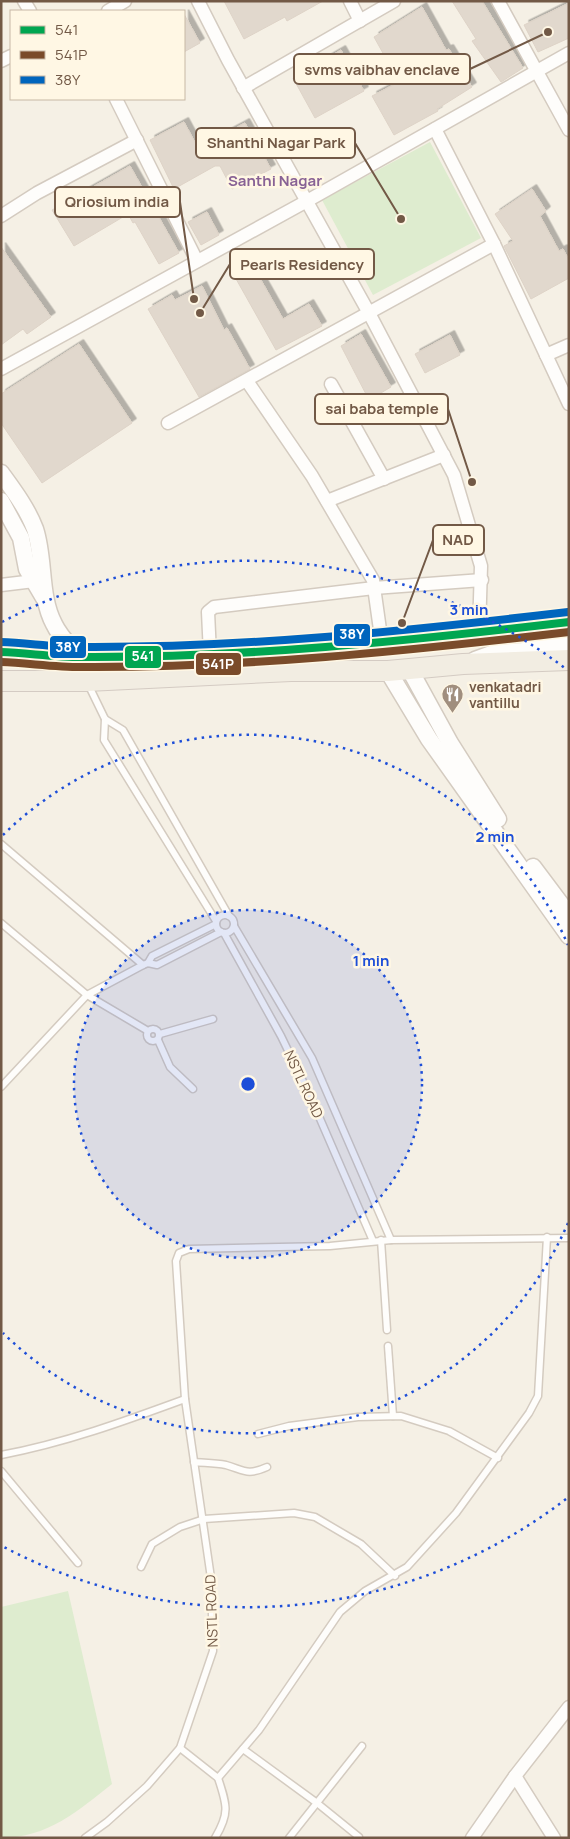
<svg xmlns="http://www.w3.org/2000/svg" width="570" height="1839" font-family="Manrope,sans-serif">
<defs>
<filter id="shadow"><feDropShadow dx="4.5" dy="-4.5" stdDeviation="0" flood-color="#0004"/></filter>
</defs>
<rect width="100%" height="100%" fill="#f5f0e5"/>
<g fill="#deeccf">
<polygon points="430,142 481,238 373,295 322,200"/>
<path d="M68,1591L112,1784C78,1811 47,1838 1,1838V1607Z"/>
</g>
<g fill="#e1d8cd" stroke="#ded3c7" filter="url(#shadow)">
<polygon points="224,1 323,1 287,21 285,17 244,39"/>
<polygon points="452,1 482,1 523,68 501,82 472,41 476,39"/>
<polygon points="569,3 569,38 538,52 524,25"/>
<polygon points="422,7 446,50 449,49 472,87 437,109 438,111 394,135 372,96 399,82 374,37"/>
<polygon points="184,14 200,43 184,52"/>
<polygon points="341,50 364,91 315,118 293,78"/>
<polygon points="184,122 198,148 245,123 271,169 232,189 220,166 215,166 174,189 150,140"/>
<polygon points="130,166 179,253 159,264 135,222 133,223 128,214 74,246 52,210"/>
<polygon points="532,189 546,211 540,216 559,251 563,249 569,260 569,278 531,299 504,246 513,241 495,214"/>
<polygon points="207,212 219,235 201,245 188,222"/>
<polygon points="1,247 51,317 27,334 23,329 1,345"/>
<polygon points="249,259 283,319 309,304 322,326 276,350 231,270"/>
<polygon points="202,286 224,330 227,328 250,369 199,397 148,309 172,295 175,300"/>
<polygon points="361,334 391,387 369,400 341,346"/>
<polygon points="450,335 460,355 425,373 415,354"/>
<polygon points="79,344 132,423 42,483 1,423 1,394"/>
</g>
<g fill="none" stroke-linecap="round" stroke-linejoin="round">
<defs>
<g id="service">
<polyline points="88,684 105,719 123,730 229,916"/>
<polyline points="105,719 104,740 216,921"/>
<polyline points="1,844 143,965"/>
<circle cx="225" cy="924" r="9"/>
<polyline points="1,923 87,995 148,1031"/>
<polyline points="234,926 312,1058 391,1240"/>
<polyline points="224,933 281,1036 311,1098 373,1241"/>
<polyline points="148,963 152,956 216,924"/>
<circle cx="153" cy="1035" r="6"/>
<polyline points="160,1034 213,1019"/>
<polyline points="158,1040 170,1067 193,1089"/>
<polyline points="1,1087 87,995 143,965 148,963 157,965 221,932"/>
<polyline points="381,1240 387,1330"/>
<polyline points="388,1346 393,1416"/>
<polyline points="185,1399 176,1261 179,1253 189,1249 330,1246 391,1240 569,1238"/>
<polyline points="258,1434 289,1426 358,1417 401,1416 449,1431 498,1458"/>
<path d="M1,1455C65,1443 125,1421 185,1399L211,1578L213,1651L180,1748L147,1786L107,1822L85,1838"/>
<path d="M194,1462C204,1463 215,1463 226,1465C244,1470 247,1476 267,1467"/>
<polyline points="1,1471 78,1563"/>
<polyline points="141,1567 152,1544 180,1527 204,1519 294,1513 315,1517 361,1544 395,1576"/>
<polyline points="180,1748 218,1778 259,1730 340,1612 365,1591 407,1567 456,1513 529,1413 538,1396 547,1237"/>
<polyline points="243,1749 317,1803 359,1837"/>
<path d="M215,1838C230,1813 227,1805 218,1778"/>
<polyline points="289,1838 362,1746"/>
</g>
<g id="minor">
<polyline points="24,1 30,11"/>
<polyline points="198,1 228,60 369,313 454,475 481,566 479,632"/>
<polyline points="350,1 360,21"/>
<polyline points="498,1 569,130"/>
<polyline points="108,11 125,1"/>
<polyline points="1,61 11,56"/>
<polyline points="243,88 394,1"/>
<polyline points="116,99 197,261"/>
<polyline points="435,129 494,244 569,404"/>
<polyline points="1,216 37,193 137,140"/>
<polyline points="546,355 569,345"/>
<polyline points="1,369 307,201 569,53"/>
<polyline points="247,381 312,476 373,580 382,644"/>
<polyline points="331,384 384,479"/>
<polyline points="168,423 494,244"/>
<polyline points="327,501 444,455"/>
<polyline points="1,585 34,581"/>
<polyline points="210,654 208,612 214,607 374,588 482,580"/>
<polyline points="515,1776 554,1838"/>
<polyline points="472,1838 515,1776 569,1707"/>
</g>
<g id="tertiary">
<path d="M1,473C14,491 27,508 35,529C45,559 39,596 54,624C60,637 71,647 80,658"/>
<polyline points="1,501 21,538 27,569 44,598"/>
<polyline points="526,636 569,633"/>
<polyline points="475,660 494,653 569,648"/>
<polyline points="410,670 450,743 498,819"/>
<polyline points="388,671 429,739 569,936"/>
<polyline points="533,867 569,915"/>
</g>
<g id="primary">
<path d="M1,652C28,653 54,657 81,657C244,659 407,641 569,622"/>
<polyline points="1,681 87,681 291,671 388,671 463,664 569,660"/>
</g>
</defs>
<use href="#service" stroke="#d4cbc0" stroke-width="9"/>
<use href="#minor" stroke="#d4cbc0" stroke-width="15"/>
<use href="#tertiary" stroke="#d4cbc0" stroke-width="19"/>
<use href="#primary" stroke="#d4cbc3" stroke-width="22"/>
<use href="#service" stroke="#fefdfb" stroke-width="6"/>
<use href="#minor" stroke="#fefdfb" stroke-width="12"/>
<use href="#tertiary" stroke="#fefdfb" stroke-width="16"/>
<use href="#primary" stroke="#f2ede2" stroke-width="20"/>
<defs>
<path id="bus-1" d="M1,652C28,653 54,657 81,657C244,658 407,641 569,622"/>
<path id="bus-2" d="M1,662C28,663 54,667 81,667C244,668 407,651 569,632"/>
<path id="bus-3" d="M1,642C28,643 54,647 81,647C244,648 406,631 568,612"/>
</defs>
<use href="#bus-1" stroke="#fff7e4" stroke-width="11"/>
<use href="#bus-2" stroke="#fff7e4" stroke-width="11"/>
<use href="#bus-3" stroke="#fff7e4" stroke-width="11"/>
<use href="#bus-1" stroke="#00a651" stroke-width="8"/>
<use href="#bus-2" stroke="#7a4b2a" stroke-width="8"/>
<use href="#bus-3" stroke="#0065bd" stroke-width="8"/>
</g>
<circle cx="248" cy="1084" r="174" fill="#1d4ed8" fill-opacity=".12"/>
<g fill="none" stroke="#1d4ed8" stroke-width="2.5" stroke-dasharray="2.5 5">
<circle cx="248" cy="1084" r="174"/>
<path d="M568 1223A349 349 0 0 1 3 1333M3 835A349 349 0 0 1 568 945"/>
<path d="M566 1499A523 523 0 0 1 2 1546M2 622A523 523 0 0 1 566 669"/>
</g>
<defs>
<symbol id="restaurant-pin" viewBox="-11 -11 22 30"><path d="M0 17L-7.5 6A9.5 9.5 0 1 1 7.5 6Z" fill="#a08e7e" stroke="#fff7e4"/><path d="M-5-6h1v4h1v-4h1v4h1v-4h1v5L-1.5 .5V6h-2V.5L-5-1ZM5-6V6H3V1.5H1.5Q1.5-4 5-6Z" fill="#fff"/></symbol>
</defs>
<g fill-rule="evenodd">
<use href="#restaurant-pin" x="440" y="682" width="25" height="34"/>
</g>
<g text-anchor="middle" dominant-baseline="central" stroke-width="5" stroke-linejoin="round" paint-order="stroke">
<g font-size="14" font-weight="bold" fill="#725946" stroke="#fff7e4" text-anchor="start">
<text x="469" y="686">venkatadri<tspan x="469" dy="16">vantillu</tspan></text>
</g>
<g font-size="14" fill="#725946" stroke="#fff7e4">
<text transform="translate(304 1084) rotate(65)">NSTL ROAD</text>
<text transform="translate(211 1611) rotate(-92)">NSTL ROAD</text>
</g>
<g font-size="15" font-weight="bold" fill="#886295" stroke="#fff7e4">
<text x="275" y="180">Santhi Nagar</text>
</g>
</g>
<circle cx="248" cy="1084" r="8" fill="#1d4ed8" stroke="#fff7e4" stroke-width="2.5"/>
<g font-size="15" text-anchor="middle" font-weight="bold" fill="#1d4ed8" stroke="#fff7e4" stroke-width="5" stroke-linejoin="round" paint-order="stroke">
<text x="469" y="615">3 min</text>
<text x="495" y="842">2 min</text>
<text x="371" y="966">1 min</text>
</g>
<path fill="none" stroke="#725946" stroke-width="2" d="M548 32L470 69M401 219L355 143M194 299L180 202M200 313L230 264M472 482L448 409M402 623L433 540"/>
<g fill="#725946" stroke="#fff7e4" stroke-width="2">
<circle cx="548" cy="32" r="5"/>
<circle cx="401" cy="219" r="5"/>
<circle cx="194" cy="299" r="5"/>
<circle cx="200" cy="313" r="5"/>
<circle cx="472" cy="482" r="5"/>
<circle cx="402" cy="623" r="5"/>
</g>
<g fill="#fff7e4" stroke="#725946" stroke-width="2">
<rect x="294" y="54" width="176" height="30" rx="5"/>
<rect x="196" y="128" width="159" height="30" rx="5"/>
<rect x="55" y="187" width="125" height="30" rx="5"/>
<rect x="230" y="249" width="144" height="30" rx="5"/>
<rect x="315" y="394" width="133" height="30" rx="5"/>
<rect x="433" y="525" width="51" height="30" rx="5"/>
</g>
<g font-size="15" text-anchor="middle" font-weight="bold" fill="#725946">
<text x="382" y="75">svms vaibhav enclave</text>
<text x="276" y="148">Shanthi Nagar Park</text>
<text x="117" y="207">Qriosium india</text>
<text x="302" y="270">Pearls Residency</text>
<text x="382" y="414">sai baba temple</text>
<text x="458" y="545">NAD</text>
</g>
<g stroke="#fff7e4" stroke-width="2">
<rect x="333" y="623" width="38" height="24" rx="5" fill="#0065bd"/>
<rect x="49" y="635" width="38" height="24" rx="5" fill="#0065bd"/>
<rect x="124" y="645" width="38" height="24" rx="5" fill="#00a651"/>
<rect x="195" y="652" width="47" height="24" rx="5" fill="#7a4b2a"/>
</g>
<g font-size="14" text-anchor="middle" font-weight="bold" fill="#fff">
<text x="352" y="639">38Y</text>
<text x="68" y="652">38Y</text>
<text x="143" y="661">541</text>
<text x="218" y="669">541P</text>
</g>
<rect width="570" height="1839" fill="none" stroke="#725946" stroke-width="5"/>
<rect x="10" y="10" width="175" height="90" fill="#fff7e4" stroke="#c7b8a5"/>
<rect x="20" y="26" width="25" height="8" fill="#00a651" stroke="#c7b8a5"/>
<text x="55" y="35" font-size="15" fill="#725946">541</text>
<rect x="20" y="51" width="25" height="8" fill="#7a4b2a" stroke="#c7b8a5"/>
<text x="55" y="60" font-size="15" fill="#725946">541P</text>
<rect x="20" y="76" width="25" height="8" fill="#0065bd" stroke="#c7b8a5"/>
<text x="55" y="85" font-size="15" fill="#725946">38Y</text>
</svg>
